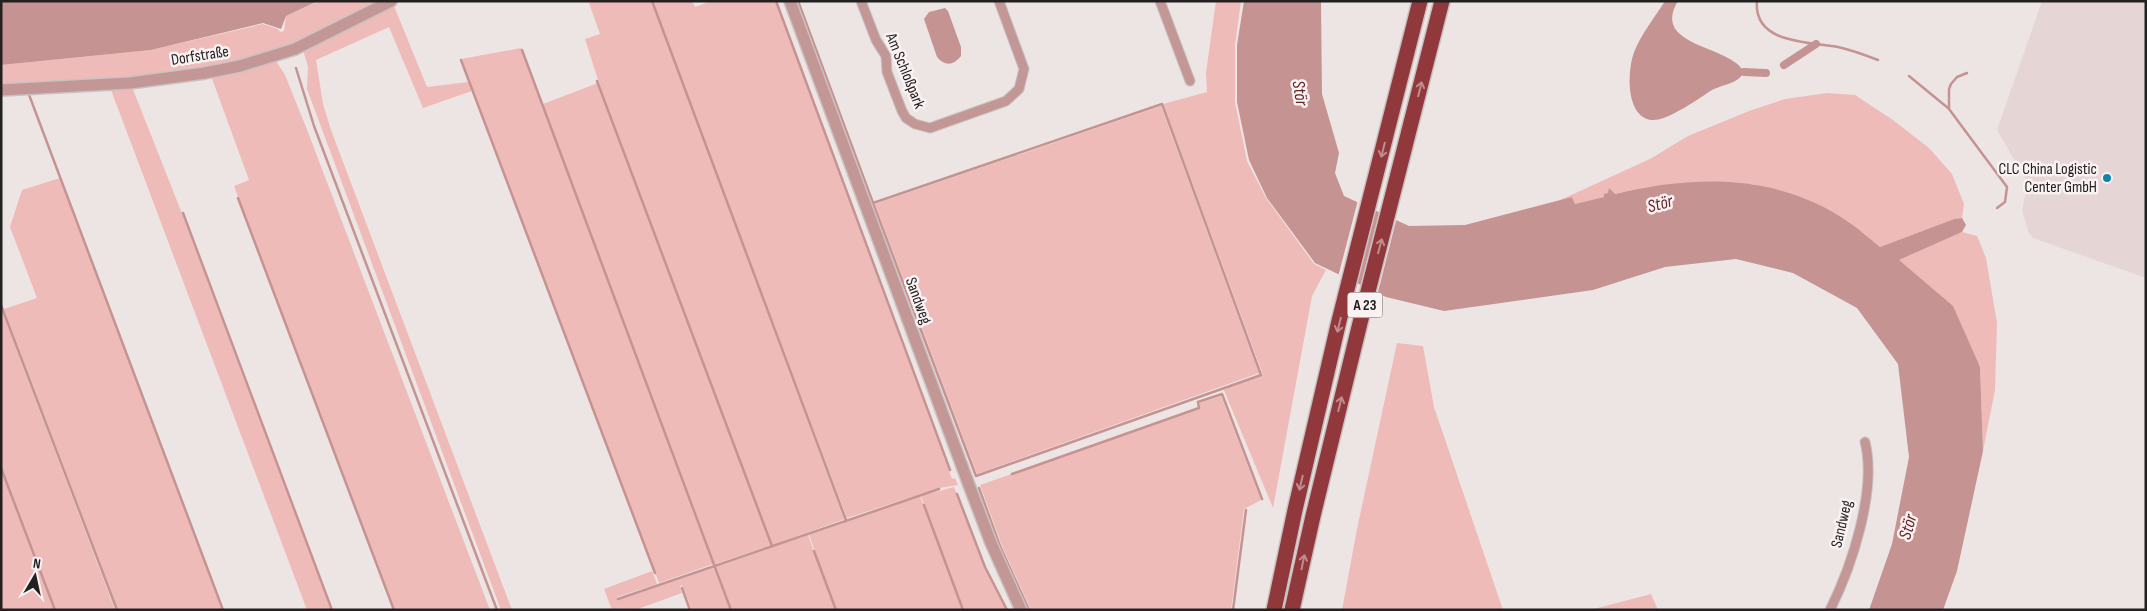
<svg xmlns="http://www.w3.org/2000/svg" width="2147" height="611" font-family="'Sofia Sans Condensed',sans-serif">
<rect width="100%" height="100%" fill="#ede5e4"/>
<polygon fill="#e6d5d5" points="2042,1 2146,1 2146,278 2033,238 2028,231 2022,210 2028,183 1997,130"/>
<g fill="#eebbb9">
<path d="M319,1H384C346,20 307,43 266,55C180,80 90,81 1,86V65L151,50L263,24L278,29L280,32L284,31L286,16Z"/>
<polygon points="592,1 651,1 845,519 772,545 599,83 585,39 600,34 589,3"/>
<polygon points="652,1 692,1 695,7 711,1 775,1 952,479 955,478 958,485 939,488 847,518"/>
<polygon points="1216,1 1241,1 1235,45 1235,102 1247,161 1266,198 1314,264 1326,270 1312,296 1273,508 1223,388 1263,375 1163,104 1207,92 1206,73"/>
<polygon points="394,6 427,87 468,82 472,91 423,108 389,27 316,60 323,104 331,130 512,610 501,610 307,89 308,67 303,50"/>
<polygon points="521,48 713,564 659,583 461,59"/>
<polygon points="276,61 285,75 306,127 490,610 395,610 234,186 249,180 211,76"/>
<polygon points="598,83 771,545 715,564 543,104"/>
<polygon points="132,87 183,216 331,610 307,610 111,90"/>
<polygon points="1827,93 1855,95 1893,120 1929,148 1952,174 1964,204 1962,218 1954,219 1880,247 1849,222 1805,199 1752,184 1648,187 1614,194 1608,193 1605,197 1575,204 1572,197 1558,201 1650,159 1688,136 1749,111 1785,99"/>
<polygon points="1161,106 1259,373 977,474 875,204"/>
<polygon points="60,178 222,610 118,610 4,309 37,298 10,227 22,190"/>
<polygon points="1962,232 1977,236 1986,258 1997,323 1995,390 1983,451 1980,366 1899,260"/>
<polygon points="1,308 115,610 56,610 1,467"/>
<polygon points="1397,343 1423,346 1434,407 1503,610 1342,610 1357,529"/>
<polygon points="1221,396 1261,500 1244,509 1231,610 1031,610 1002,546 980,485 1200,409 1200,403"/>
<polygon points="1,471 54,610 1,610"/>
<polygon points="954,487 984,567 1006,610 963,610 921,496"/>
<polygon points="920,496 962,610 837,610 809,535"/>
<polygon points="808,535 835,610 732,610 716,566"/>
<polygon points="714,567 731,610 692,610 682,585 680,586 682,593 635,610 612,610 604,589 652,571 657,584 617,597 618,600"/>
<polygon points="1651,594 1658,610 1590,610"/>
</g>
<g fill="#c59392">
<polygon points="1,1 318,1 286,16 281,29 263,23 151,50 1,65"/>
<path d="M1244,1H1321L1322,94L1339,153L1335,173L1344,196L1409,226L1465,225L1572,197L1575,204L1604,197V194L1608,193L1609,188L1615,194C1696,175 1778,173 1850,223C1860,230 1870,239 1880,247L1954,219L1962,218L1966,225L1962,232L1899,260L1953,306L1980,367L1983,451L1957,571L1943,610H1869L1892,544L1909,457L1898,364L1857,308L1793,273L1736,259L1665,267L1593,290L1444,311L1386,297L1315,263L1267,198L1249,160L1237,102V45Z"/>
<path d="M1665,1H1678C1650,47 1731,45 1744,72C1738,84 1724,84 1712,90C1699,98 1667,122 1651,120C1625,116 1627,68 1635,50C1642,33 1655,17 1665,1Z"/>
<path d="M945,8L948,11L961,47V56C954,65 945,67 937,57L924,19L929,12Z"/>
</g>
<g fill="#ede5e4">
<polygon points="1358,200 1375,208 1356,285 1338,277"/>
<polygon points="1380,210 1397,217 1377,296 1360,288"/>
</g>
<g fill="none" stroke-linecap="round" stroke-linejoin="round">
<g stroke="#c59392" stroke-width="2.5">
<polyline points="652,1 846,520"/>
<polyline points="776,1 950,470"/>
<polyline points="798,1 873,203"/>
<path d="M1757,1C1753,44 1810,42 1838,47C1852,50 1865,55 1878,60"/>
<polyline points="522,50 731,610"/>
<polyline points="461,60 655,573"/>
<polyline points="296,68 314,126 497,610"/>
<polyline points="1967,73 1957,77 1951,84 1949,89 1949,109 2007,187 2005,202 1997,208"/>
<polyline points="1909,76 1948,108"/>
<polyline points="597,81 772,546"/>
<polyline points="28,92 223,610"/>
<polygon points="1162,104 1261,375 976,476 873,203"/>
<polyline points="238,198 394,610"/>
<polyline points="183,213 332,610"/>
<polyline points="1,305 117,610"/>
<polyline points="1,468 55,610"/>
<polyline points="1012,474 1199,408 1198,402 1222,394 1262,499"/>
<polyline points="979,488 1000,546 1029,610"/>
<polyline points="957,494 985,567 1007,610"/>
<polyline points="924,505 963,610"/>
<polyline points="814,551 836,610"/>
<polyline points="682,588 690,610"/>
<polyline points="618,599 939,489"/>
<polyline points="1233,610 1246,510"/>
</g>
<g stroke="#c59392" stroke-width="8">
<polyline points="1784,65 1816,44"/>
<polyline points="1744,72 1766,73"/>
</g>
<defs>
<g id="minor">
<polyline points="861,1 876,40 886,56 887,72 902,111 906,118 915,124 930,128 1006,101 1019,89 1024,69 999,1"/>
<polyline points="1160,1 1190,81"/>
<path d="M1830,610C1852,566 1877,490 1865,442"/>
</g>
<g id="tertiary">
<polyline points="790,1 969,485 991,543 1021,610"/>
<polyline points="1,90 130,83 205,73 240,66 295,49 391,1"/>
</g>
<g id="motorway">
<polyline points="1274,610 1295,510 1339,321 1420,1"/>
<polyline points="1292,610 1313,516 1360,323 1442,1"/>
</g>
</defs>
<use href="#minor" stroke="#c9c2c1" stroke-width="11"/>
<use href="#tertiary" stroke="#c9c2c1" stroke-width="14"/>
<use href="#motorway" stroke="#c9c2c1" stroke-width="18"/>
<use href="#minor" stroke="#c49797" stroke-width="9"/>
<use href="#tertiary" stroke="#c49797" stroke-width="11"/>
<use href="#motorway" stroke="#91383d" stroke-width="15"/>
</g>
<defs><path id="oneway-shaft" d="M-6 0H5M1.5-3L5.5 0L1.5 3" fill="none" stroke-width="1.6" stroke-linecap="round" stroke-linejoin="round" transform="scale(1.25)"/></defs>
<g stroke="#c08c8e">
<use href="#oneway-shaft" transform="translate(1420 89) rotate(-76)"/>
<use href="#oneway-shaft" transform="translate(1383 150) rotate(104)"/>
<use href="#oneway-shaft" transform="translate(1380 246) rotate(-75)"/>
<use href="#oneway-shaft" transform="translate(1339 325) rotate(104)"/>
<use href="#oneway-shaft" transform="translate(1340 404) rotate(-76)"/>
<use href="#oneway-shaft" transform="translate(1301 483) rotate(103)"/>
<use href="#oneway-shaft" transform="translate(1303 562) rotate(-78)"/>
</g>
<circle fill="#0c87aa" stroke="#faf2f2" stroke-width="2" cx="2107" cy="178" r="5"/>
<g text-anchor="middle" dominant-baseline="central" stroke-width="5" stroke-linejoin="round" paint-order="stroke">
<rect fill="#faf2f2" stroke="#645f5f" stroke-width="1" x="1347.5" y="292.5" width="35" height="25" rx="4"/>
<g font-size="15" font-weight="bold" fill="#232020">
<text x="1365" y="305">A 23</text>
</g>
<g font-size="16" fill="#232020" stroke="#faf2f2">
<text transform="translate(200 56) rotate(-9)">Dorfstraße</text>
<text transform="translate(905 71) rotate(68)">Am Schloßpark</text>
<text transform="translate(918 301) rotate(70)">Sandweg</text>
<text transform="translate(1842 524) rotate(-77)">Sandweg</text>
</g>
<g font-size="16" fill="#232020" stroke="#faf2f2" text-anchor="end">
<text x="2097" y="169">CLC China Logistic<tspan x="2097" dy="18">Center GmbH</tspan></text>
</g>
<g font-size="18" font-style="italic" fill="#612427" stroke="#faf2f2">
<text transform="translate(1300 93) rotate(81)">Stör</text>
<text transform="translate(1660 204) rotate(-15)">Stör</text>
<text transform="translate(1908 527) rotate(-74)">Stör</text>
</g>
</g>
<rect width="2147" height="611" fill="none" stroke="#232020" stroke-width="5"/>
<g transform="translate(35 576) rotate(9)" stroke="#faf2f2" stroke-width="4" paint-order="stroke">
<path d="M0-4L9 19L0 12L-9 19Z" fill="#232020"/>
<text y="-8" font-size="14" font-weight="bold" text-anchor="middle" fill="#232020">N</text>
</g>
</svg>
